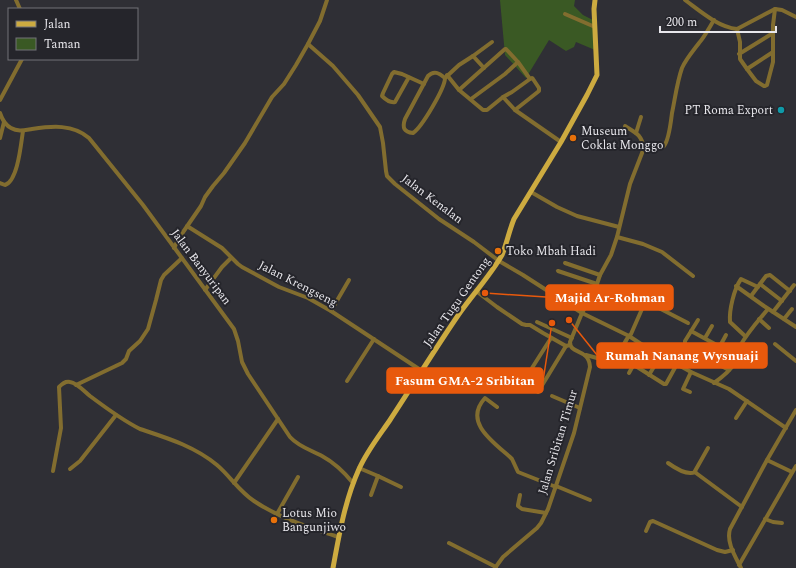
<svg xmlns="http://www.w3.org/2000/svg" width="796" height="568" font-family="Spectral,serif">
<rect width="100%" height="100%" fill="#2f2f35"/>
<polygon fill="#3a5924" points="500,0 575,0 574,6 583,15 593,20 595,50 576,42 574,47 566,51 549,40 526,78 505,55"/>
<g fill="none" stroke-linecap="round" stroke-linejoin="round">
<g stroke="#826d2f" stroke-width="4">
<polyline points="16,0 20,9"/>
<path d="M685,0C700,11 718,27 737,29L775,9L782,10L796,17"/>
<polyline points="565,14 595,27"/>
<polyline points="737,29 740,42 740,59 747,69 773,52 773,25 775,9"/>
<polyline points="308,44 333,66 358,95 380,127 383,143 386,171 387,176 395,184 439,219 474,242 499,261 523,275 582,313 629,336 644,346 691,372 729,389 786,428"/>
<polyline points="739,54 773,33"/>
<polyline points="473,56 484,68"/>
<polyline points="747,69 756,81 764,86 765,86 767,85 773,62 773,52"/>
<polyline points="447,75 459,90 483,110 487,110 503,97 515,110 561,142"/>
<path d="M409,77L395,102C390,103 385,99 382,96L383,93L392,74L394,72L402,74L424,84"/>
<path d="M445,78C439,73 434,70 428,76L405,119C402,128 404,132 413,133C422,127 445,88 445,78L459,65L473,56L492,42"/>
<polyline points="459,90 505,49 506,49 518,62 530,79 532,78 533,79 539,88 539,91 515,110"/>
<polyline points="503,97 512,92 530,79"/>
<polyline points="471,99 505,74 518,62"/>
<polyline points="0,100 22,59"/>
<path d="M0,113C2,119 5,125 11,128C18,132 25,130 32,129C52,126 73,124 89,138L143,205L234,329L238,341L242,362L248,374L290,437C299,447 311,450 322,456C335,463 344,472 353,483"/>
<path d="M625,126C636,133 641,134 644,148"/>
<polyline points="636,133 641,117"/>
<polyline points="0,138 4,122"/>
<path d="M0,183L5,185C18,181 21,143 23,131"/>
<polyline points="531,192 557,207 577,216 619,227"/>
<polyline points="187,226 222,248 238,264 242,267 279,287 308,298 331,311 422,371"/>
<polyline points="617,237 643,244 662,252 693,276"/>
<polyline points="174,248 179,238 201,206 205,197 213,186 224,173 245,143 272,97 284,84 296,65 308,44 320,21 327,0"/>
<polyline points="565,263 600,275"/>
<polyline points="558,271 597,284"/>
<polyline points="760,284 782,301"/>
<polyline points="736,286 764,306 796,327"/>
<polyline points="205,290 222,267 231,258"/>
<polyline points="476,291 497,307 522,324 526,325 530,325 543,333 566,346 570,345"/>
<polyline points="751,296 766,276 770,275 790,291"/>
<polyline points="331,311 349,280"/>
<polyline points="773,312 794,285"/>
<polyline points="759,319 769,328"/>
<polyline points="784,319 792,309"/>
<polyline points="698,320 685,341 685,345 691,350 729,370"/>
<polyline points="537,322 572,338"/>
<polyline points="691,331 737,356"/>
<path d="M745,336L730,322C729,310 734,289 741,279L758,287"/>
<polyline points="705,338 712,326"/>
<polyline points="775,344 796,361"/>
<polyline points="720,346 726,335"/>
<polyline points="586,355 608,361"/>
<polyline points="634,365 664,384 666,384 677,364"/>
<path d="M616,366C620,356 623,341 631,334L642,309L644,306L648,304L653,305L688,323"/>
<polyline points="682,367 691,350"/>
<polyline points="532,368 551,338"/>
<polyline points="629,373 644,346"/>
<polyline points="649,375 661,355"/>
<polyline points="347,381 374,339"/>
<path d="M714,383C721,378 730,371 734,364C737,358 737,351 740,346C748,332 758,321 768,309"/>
<polyline points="76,385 122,363 126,359 129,351 140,341 148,329 156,300 161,280 164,275 182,258"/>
<polyline points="538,392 566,346"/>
<polyline points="690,392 683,389 691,372"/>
<polyline points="552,396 580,408"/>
<path d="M497,407L485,398C463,422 493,442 510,457L512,459L518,472L556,487"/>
<polyline points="736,418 747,401"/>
<polyline points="708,448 695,471 696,473 742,507"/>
<polyline points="767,460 792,472"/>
<path d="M668,463C675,468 687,476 695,472"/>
<polyline points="359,468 378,476 401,487"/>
<polyline points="70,469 80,461 116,415"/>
<path d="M53,471L61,428L59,387C62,384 65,381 70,382C77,383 84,391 90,396C106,408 122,420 140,429C167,438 194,446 217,465C230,476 239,491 254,501C279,518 309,527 338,537"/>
<polyline points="234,483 278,419"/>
<polyline points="556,486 590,500"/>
<polyline points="371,495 378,476"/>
<polyline points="520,495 518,505 518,506 522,509 546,513"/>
<polyline points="277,514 298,477"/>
<polyline points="765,519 773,522 782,523"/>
<polyline points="646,531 650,522 653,521 717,550 725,552 733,550"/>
<polyline points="449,543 496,567"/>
<polyline points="739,565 796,466"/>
<path d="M495,568L503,557L537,528L541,523L548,509L574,433L590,367C589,348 570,355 570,342L582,313L595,290L600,275L611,255L617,237L630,184L644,148C650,145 661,149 664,146C669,140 671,121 672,113C675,99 677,82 682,68C686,59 693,51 699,43C705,36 709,28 714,20"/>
<path d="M741,568C735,556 726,542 730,529L767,460L796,410"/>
</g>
<path stroke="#cdab40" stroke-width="5" d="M333,568C339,535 345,500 359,469C367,451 379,436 390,420C413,385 435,349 459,314C473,294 490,276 502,255C507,243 509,231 514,219L561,142L587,95L597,75L594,9L595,0"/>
</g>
<circle fill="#0f9aa8" stroke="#25252b" stroke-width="1.5" cx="781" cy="110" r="4"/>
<g fill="#e8710a" stroke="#25252b" stroke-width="1.5">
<circle cx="573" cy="138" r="4"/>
<circle cx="498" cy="251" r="4"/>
<circle cx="274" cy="520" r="4"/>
</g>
<g text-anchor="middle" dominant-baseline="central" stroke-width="4" stroke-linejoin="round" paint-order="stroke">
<g font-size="12" fill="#e8e7ec" stroke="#25252b" text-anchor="start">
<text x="773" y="110" text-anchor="end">PT Roma Export</text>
<text x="581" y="131">Museum<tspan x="581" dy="14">Coklat Monggo</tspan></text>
<text x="506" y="251">Toko Mbah Hadi</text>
<text x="282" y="513">Lotus Mio<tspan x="282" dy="14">Bangunjiwo</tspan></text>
</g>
<g font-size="12" fill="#e8e7ec" stroke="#25252b">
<text transform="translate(432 199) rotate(37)">Jalan Kenalan</text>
<text transform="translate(201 267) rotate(53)">Jalan Banyuripan</text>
<text transform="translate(298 284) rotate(27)">Jalan Krengseng</text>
<text transform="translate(457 302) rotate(-55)">Jalan Tugu Gentong</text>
<text transform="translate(558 442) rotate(-73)">Jalan Sribitan Timur</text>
</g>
</g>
<path fill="none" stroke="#e8590c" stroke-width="1.5" d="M485 293L546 297M569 320L597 355M552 323L543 381"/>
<g fill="#e8590c" stroke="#25252b" stroke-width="1.5">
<circle cx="485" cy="293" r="4"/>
<circle cx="569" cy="320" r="4"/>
<circle cx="552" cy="323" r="4"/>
</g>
<g fill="#e8590c" stroke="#e8590c" stroke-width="1.5">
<rect x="546" y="285" width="127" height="25" rx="4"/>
<rect x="597" y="343" width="170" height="25" rx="4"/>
<rect x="387" y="368" width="156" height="25" rx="4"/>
</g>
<g font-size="13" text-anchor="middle" font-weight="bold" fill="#fff">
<text x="610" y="302">Majid Ar-Rohman</text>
<text x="682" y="360">Rumah Nanang Wysnuaji</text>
<text x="465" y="385">Fasum GMA-2 Sribitan</text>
</g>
<rect x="8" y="8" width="130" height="52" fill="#25252b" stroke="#737378"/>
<rect x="16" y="21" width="20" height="6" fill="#cdab40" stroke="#737378"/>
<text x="44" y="28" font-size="12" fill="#e8e7ec">Jalan</text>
<rect x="16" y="38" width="20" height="12" fill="#3a5924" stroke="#737378"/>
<text x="44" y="48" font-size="12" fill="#e8e7ec">Taman</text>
<path d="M660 26v6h116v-6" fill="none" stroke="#e8e7ec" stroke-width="2"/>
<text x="666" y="26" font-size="12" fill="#e8e7ec" stroke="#25252b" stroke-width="3" paint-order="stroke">200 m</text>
</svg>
